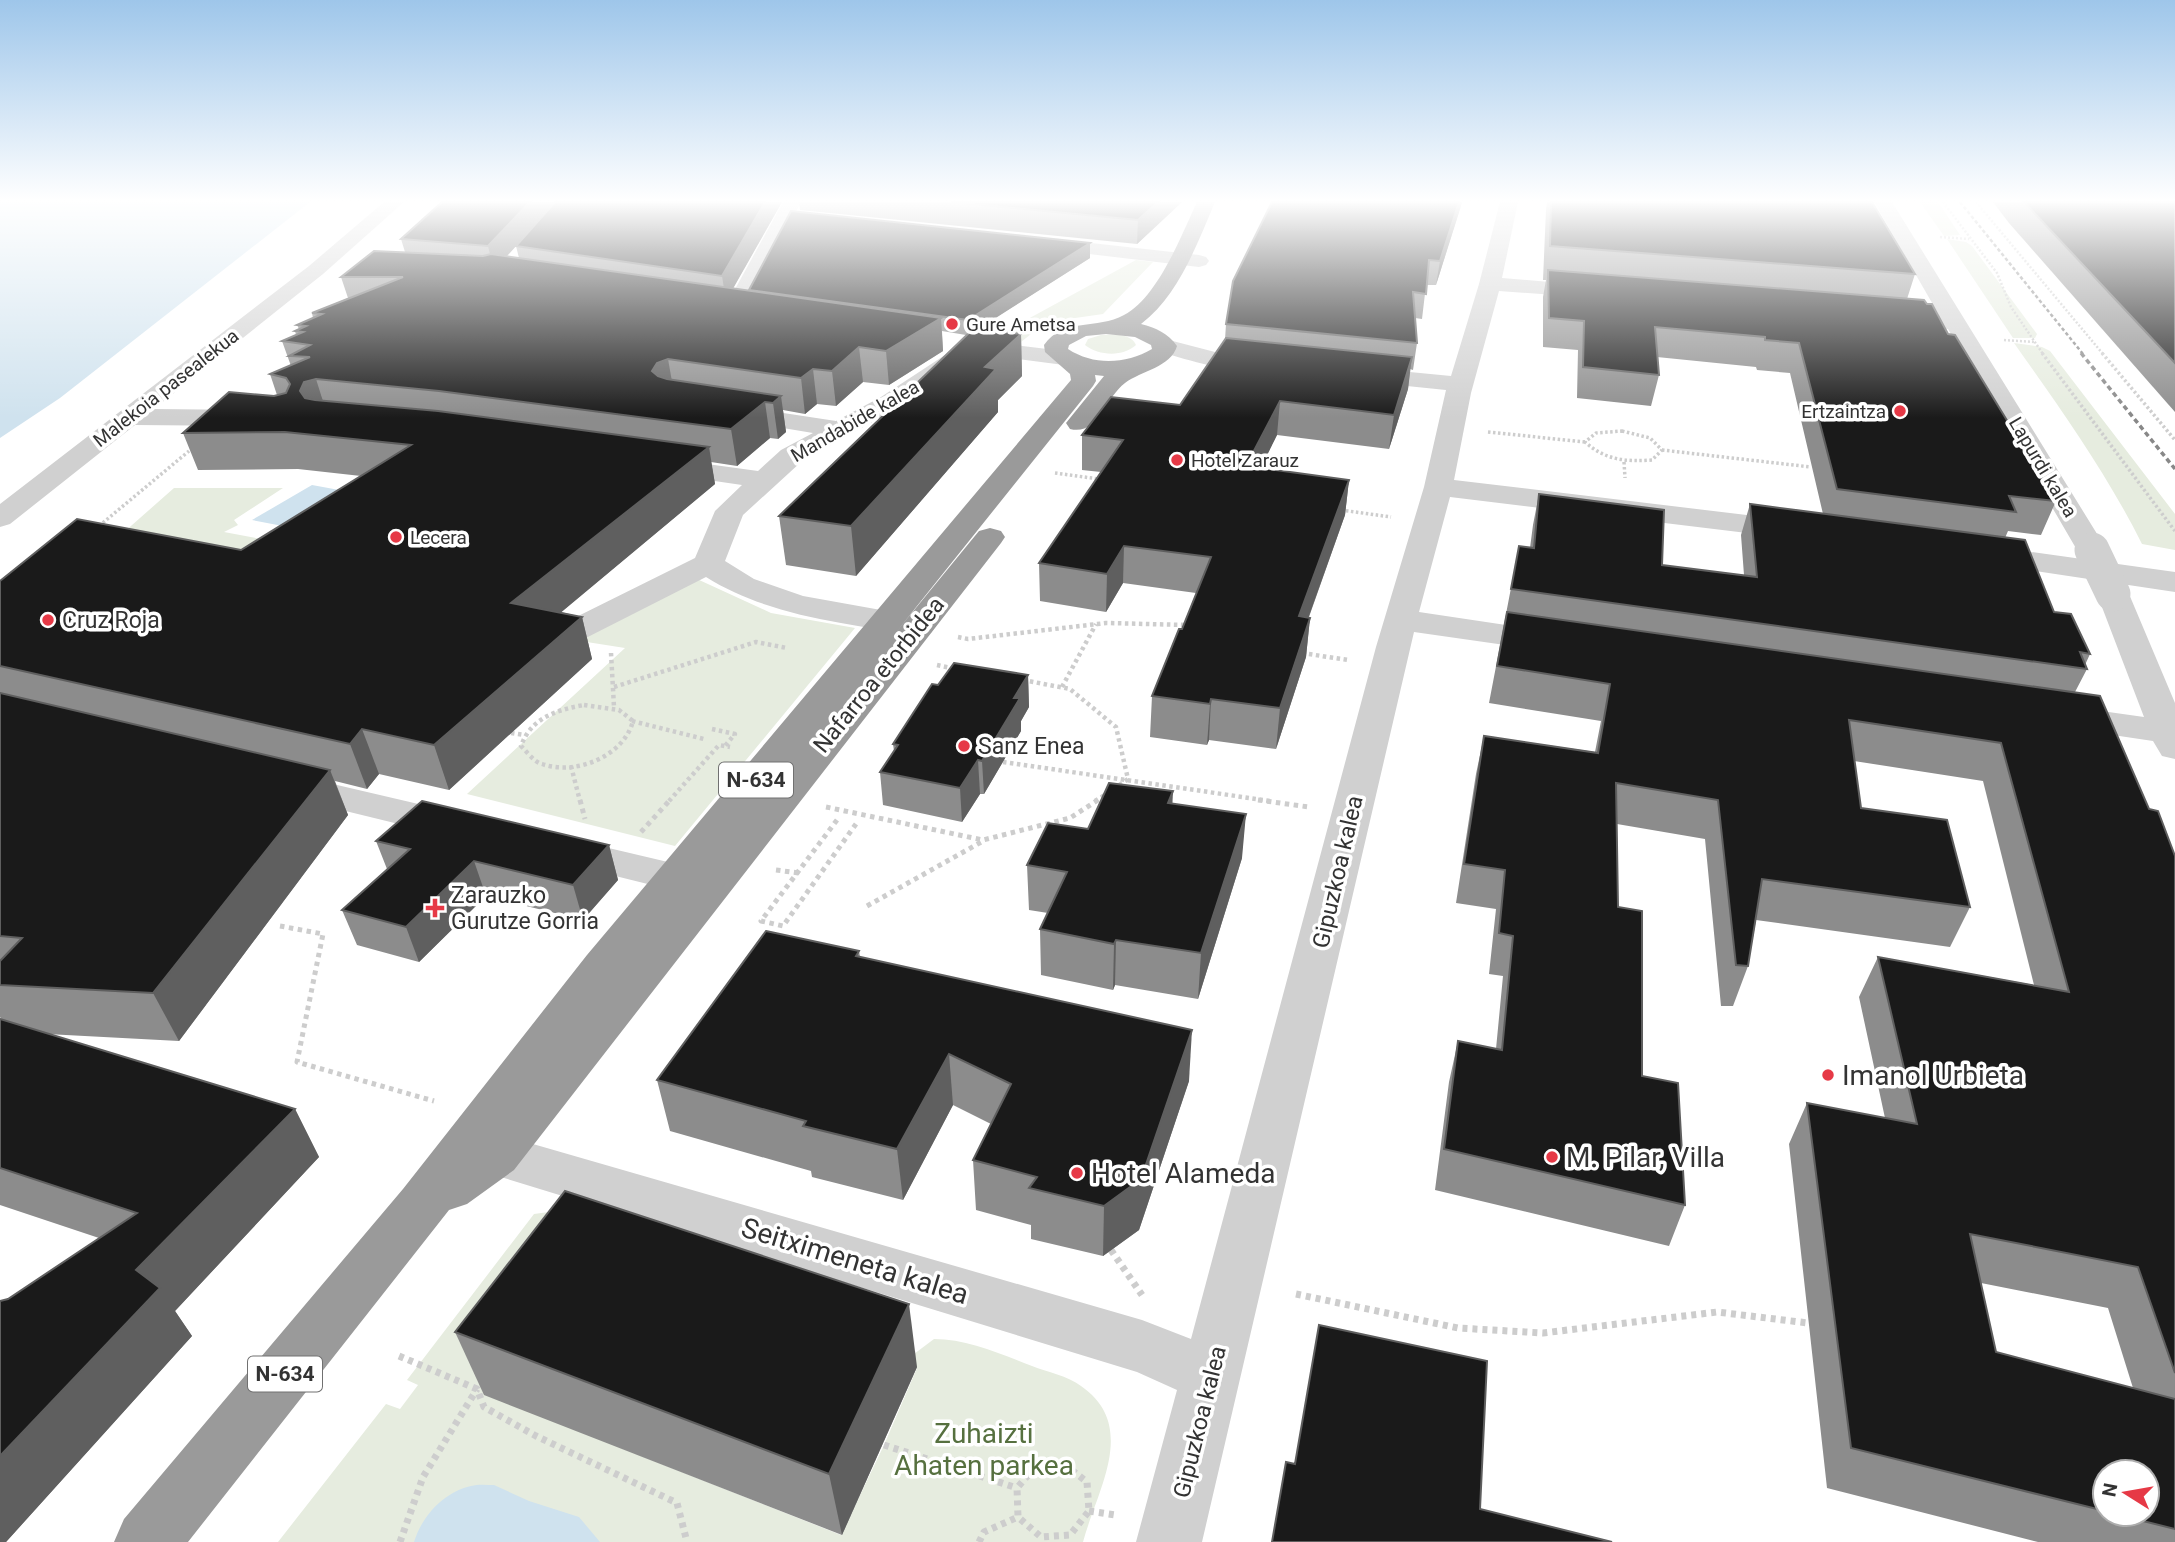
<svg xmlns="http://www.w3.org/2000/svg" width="2175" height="1542" font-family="Roboto,sans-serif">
<rect width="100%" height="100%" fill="#fff"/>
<g fill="#e6ecdf">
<polygon points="1920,202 1938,202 1960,235 1944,236"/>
<polygon points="1947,239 1966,242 1972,246 2037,334 2035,338 2013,338"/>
<polygon points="1136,260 1153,262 1103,314 1054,321 1036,330 1021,342 991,339"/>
<path d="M1101,335C1113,334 1131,333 1136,345C1123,357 1099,356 1085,345L1088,339Z"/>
<path d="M2014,343L2042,347L2050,351L2175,514V550L2142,544C2106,472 2060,408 2014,343Z"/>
<polygon points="174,488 283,488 234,520 238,525 224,532 292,545 264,564 106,548"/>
<polygon points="697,579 771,613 855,628 675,846 467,794 625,648 574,640"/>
<path d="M556,1211L621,1448L841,1535L884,1445L917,1368L910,1357L934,1339C967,1339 1001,1354 1032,1366C1047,1372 1068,1376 1081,1386C1139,1426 1097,1490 1083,1542H278L386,1404L400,1409L418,1385L407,1380L534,1214Z"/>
</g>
<g fill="#cfe2ee">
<polygon points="0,202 310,202 60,398 0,438"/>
<polygon points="312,485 350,492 314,532 252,520"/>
<path d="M494,1485L529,1501L579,1517L600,1542H414C422,1516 444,1492 471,1486C478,1484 487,1485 494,1485Z"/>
</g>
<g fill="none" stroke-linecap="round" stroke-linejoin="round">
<g stroke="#cdcdcd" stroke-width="2.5" stroke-dasharray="2 2" stroke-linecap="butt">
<polyline points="1943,202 1997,273 2011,307 2043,354"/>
<polyline points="1976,202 2103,354"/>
<polyline points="1940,237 1969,239"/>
<polyline points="2004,340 2034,342"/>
</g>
<g stroke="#cdcdcd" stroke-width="3.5" stroke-dasharray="2.5 2.5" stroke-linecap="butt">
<polyline points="2042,353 2175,531"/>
<polyline points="2102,353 2175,440"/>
<path d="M1622,431L1650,438L1662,450L1652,460C1626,462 1605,460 1585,442L1596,433Z"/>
<polyline points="1488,432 1585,442"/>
<polyline points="1662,450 1811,467"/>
<polyline points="1624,462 1625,478"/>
<polyline points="1055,473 1099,479"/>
<polyline points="1341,510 1391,517"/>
<polyline points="99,526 189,451"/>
</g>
<g stroke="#cdcdcd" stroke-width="4.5" stroke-dasharray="3.5 3.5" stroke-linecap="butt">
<polyline points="958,637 968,639 1106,623 1189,625"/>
<polyline points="611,653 614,707"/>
<polyline points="1302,653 1348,660"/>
<polyline points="937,665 955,669"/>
<polyline points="1023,680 1070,689 1116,727 1128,779 1115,788"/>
<polyline points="614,687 756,642 787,648"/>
<polyline points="1062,687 1096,624"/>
<path d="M584,705L619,710L633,721C624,756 576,776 542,764C534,762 527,752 521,746C531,718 556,710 584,705Z"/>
<polyline points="632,721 704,739"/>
<polyline points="712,729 735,734 725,746"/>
<polyline points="511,733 524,735"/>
<polyline points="1003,762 1270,801"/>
<polyline points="571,766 580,801"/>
<polyline points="669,801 719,745 730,747"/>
<polyline points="1095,801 1108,793"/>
</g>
<g stroke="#cdcdcd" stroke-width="5" stroke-dasharray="4.5 4.5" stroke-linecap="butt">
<polyline points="580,800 585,819"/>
<polyline points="1258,800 1309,807"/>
<polyline points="826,807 983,840 1070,818 1098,800"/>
<polyline points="837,820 761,921 783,926 856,824"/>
<polyline points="641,832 670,800"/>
<polyline points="776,870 799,873"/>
<polyline points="867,906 983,841"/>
<polyline points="280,926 323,934 297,1062 434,1101"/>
</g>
<g stroke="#cdcdcd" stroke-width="7" stroke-dasharray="5 5" stroke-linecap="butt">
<polyline points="1111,1250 1142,1295"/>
<polyline points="1296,1294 1458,1328 1543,1333 1717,1312 1808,1323"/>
<polyline points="399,1356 477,1389 484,1407 536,1436 677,1503 687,1542"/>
<polyline points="884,1445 1017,1488"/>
<polygon points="1064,1464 1087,1482 1089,1511 1070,1535 1041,1537 1018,1517 1017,1488 1036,1466"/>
<polyline points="1089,1511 1115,1515"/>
<polyline points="400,1542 423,1477 477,1389"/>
<polyline points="979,1542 984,1532 1018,1517"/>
</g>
<g fill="#d0d0d0" fill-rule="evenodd">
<polygon points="384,202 404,202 323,274 154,409 253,410 262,412 266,418 262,424 253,426 135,425 10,524 0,527 0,504 309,266"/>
<polygon points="783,202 801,202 745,311 742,316 726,316 723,311"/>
<polygon points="1500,202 1518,202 1502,278 1596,286 1604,287 1607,292 1604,297 1596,298 1499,291 1471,393 1454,480 1797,521 1808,524 1812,530 1808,536 1797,539 1450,497 1419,612 1553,632 1565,635 1570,642 1565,649 1553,652 1414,632 1202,1542 1136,1542 1177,1390 1137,1372 478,1170 470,1155 486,1117 504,1111 522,1117 530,1131 526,1142 1142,1320 1191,1339 1376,647 1424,487 1446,390 1358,381 1349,379 1346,374 1349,369 1358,367 1451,376 1479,284"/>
<polygon points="1874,202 1892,202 2107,550 2103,557 2092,559 2081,557 2077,550 1948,329 1890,324 1882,322 1879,317 1882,312 1890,310 1939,315"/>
<polygon points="1037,237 1199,255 1206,257 1209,261 1206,265 1199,267 1030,247 1027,243 1030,239"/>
<path d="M1165,339L1215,352L1272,359L1275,364L1272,369C1239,377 1189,360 1157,351L1153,346L1157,341Z"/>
<polygon points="972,340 1064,351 1072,353 1076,358 1072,363 1064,365 964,352 960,347 964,342"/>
<path d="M954,353L963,355L966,360L963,365L899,407L801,462L743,515L725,561L754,579L803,596L931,619L936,626L931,633L919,636C846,623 770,617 706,577L574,644L562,647L550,644L545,637L550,630L695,558L715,511L742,485L653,472L649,466L653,460L663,458L758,471L781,450L813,433L722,418L718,413L722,408L731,405L836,421L881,397L945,355Z"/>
<polygon points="1981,545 2175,572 2175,592 1970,561 1966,554 1970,547"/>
<polygon points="2113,584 2124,587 2129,594 2175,703 2175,759 2162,756 2153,741 2059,727 2046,724 2041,716 2046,708 2059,705 2144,717 2097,594 2102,587"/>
<polygon points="290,774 474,817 480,826 474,835 460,839 276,794 270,786 276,778"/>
<polygon points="562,837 723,875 729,885 723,895 708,899 547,859 541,850 547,841"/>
</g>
<path fill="#9a9a9a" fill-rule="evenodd" d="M1197,202H1215C1197,244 1179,295 1141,324C1156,328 1168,333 1177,346C1171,367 1141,371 1125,383C1105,398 1098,436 1070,429L1066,423L1104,376L1095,375L1096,381L1093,386L897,631L979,531L990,528L1001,531L1005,537L1001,543L514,1170L467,1204L449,1210L188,1542H114L124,1519L403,1189L587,955L1071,380L1070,374L1045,352L1044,345C1064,317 1097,330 1124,315C1158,297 1181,236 1197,202ZM1106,334L1135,337L1151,345L1152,349C1126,364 1094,366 1068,349L1069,345L1086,336Z"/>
<polyline stroke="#888" stroke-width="2.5" stroke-dasharray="3.5 2.5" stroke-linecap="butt" points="1960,202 2083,354"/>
<polyline stroke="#888" stroke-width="3.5" stroke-dasharray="5 3.5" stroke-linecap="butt" points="2081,353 2175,469"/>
<polyline stroke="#d0d0d0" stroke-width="35" points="2092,550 2113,594"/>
</g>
<g fill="#8c8c8c" fill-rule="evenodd">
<path d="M442,202H782L733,288L749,291L791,211L1090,243V258L979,328L1021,334L1022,376L998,400V412L856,576L786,565L779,516L966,335L942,331L943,351L889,385L863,382L836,406L817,404L805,414L783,410L786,432L778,439L770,438L737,466L711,462L715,484L561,612L582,617L592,659L449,790L379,774L367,789L335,781L348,815L179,1041L47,1034L295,1109L319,1157L175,1311L192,1336L6,1542H0V1301L8,1299L99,1238L0,1205V1019L2,1020L0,1017V581L77,519L241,550L361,476L298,469L198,470L183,433L229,392L274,396L277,395L270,374L291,366L282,341L296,335L295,331L299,329L297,325L313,318L312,313L348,298L341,277L374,251L405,252L401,239ZM545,214L516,246L519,258L507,256Z"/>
<polygon points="799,202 1182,202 1137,244 800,210"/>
<polygon points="1272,202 1462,202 1436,285 1426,285 1422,319 1415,318 1417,343 1413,370 1410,369 1408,389 1389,449 1277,435 1260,468 1349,480 1345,515 1309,617 1310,618 1306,657 1276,749 1209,740 1207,745 1150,737 1152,696 1182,629 1196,593 1123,583 1106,612 1040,601 1039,563 1101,472 1082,470 1082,435 1180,405 1225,340 1226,324"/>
<path d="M1547,202H1872L1915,274L1907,299L1948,334L2056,501L2041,535L2008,531L2005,538L2054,612L2090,654L2085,665L2087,669L2075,692L2149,809L2175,856V1542H2038L1827,1488L1789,1144L1807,1103L1885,1118L1859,997L1878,957L2034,985L1983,781L1854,761L1861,808L1970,907L1950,947L1756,920L1748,966L1733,1006H1721L1705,839L1617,824L1618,907L1642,1076L1685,1205L1669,1246L1435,1190L1449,1082L1458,1041L1496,1049L1503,976L1489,974L1496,909L1456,903L1476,774L1484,736L1595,752L1601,721L1489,703L1519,546L1530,548L1533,525L1539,494L1662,565L1744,575L1741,535L1750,504L1823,514L1790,373L1757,370L1756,367L1657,357L1659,375L1651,406L1577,398L1578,350L1543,347V297L1546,280H1543L1546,210ZM1981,1283L2108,1308L2133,1388L1996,1352ZM2105,1472L2147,1514H2105Z"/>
<polygon points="1993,202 2175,202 2175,412 2009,223"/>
<polygon points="1028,675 1029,707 1021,721 1021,731 984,794 980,794 962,822 883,805 880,772 894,751 893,744 938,685"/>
<polygon points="1173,804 1242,858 1198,999 1115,985 1113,990 1041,975 1040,929 1048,913 1029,910 1027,865 1088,829"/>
<polygon points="376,841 609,845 618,880 583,920 486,896 419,962 357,945 342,910 387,869"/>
<polygon points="859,951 860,957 1189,1081 1139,1230 1103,1256 1031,1239 1031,1225 976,1210 973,1160 991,1124 953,1105 903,1200 812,1177 811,1171 670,1131 657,1080"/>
<polygon points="455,1332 917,1367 842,1535 484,1395"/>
</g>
<g fill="#5f5f5f">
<polygon points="530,202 556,202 494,270 488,246"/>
<polygon points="765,202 782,202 726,301 722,276"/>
<polygon points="1158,202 1182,202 1137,244 1138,220"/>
<polygon points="1459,202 1462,202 1461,206 1436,285 1440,261"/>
<polygon points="1090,243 1090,258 969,335 968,320"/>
<polygon points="941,318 943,351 889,385 886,351"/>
<polygon points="1021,334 1022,376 998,400 998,412 856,576 851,526 985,367"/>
<polygon points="859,347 863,382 836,406 832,371"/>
<polygon points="1412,357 1408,389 1389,449 1394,415"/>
<polygon points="668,359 674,393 652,371 657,363"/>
<polygon points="813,369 817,404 805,414 801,378"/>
<polygon points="316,379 327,414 316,418 300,391 304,382"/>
<polygon points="781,396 786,432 778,439 773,403"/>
<polygon points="1280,401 1277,435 1244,502 1246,466"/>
<polygon points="765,402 770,438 737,466 731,429"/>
<polygon points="709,447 715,484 522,645 511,603"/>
<polygon points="1349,480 1345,515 1295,655 1299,616"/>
<polygon points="1124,546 1123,583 1106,612 1107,574"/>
<polygon points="582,617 592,659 449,790 434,745"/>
<polygon points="1310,618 1306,657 1276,749 1280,708"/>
<polygon points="1028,675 1029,707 1021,721 1021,731 984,794 982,761 1014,698"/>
<polygon points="1211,699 1209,740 1207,745 1210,704"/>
<polygon points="362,729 379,774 367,789 350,744"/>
<polygon points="978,760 980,794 962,822 960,788"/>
<polygon points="330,770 348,815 179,1041 153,993"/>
<polygon points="1173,791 1171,835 1168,803"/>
<polygon points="1246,814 1242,858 1198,999 1201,953"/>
<polygon points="609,845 618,880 583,920 573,885"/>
<polygon points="474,861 486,896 419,962 406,927"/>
<polygon points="1116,940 1115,985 1113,990 1114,944"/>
<polygon points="1192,1030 1189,1081 1139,1230 1103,1256 1104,1206"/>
<polygon points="949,1054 953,1105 903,1200 897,1149"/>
<polygon points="295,1109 319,1157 175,1311 192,1336 6,1542 0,1542 0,1456 136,1270"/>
<polygon points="909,1304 917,1367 842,1535 829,1474"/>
</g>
<g fill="#1a1a1a" stroke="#5f5f5f" stroke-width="2">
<polygon points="442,202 530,202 488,246 401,239"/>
<polygon points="555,202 765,202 722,276 516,246"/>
<polygon points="951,202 1158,202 1138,220"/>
<polygon points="1272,202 1459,202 1440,261 1429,260 1426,294 1413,292 1417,343 1226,324 1233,281"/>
<polygon points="1551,202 1872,202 1915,274 1550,246"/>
<polygon points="2024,202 2175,202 2175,363"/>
<polygon points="791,211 1090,243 968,320 749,290"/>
<polygon points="374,251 483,256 491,254 941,318 886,351 859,347 832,371 813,369 801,378 668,359 657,363 652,371 658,376 667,379 781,396 773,403 765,402 731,429 439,391 316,379 304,382 300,391 305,398 315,400 438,411 709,447 511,603 582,617 434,745 362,729 350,744 0,666 0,581 77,519 241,550 411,445 285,432 183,433 229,392 274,396 286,393 290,384 286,378 270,374 310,357 289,356 310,345 282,341 303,332 295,331 306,326 297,325 322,314 312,313 403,277 341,277"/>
<polygon points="1548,270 1924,300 1927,304 1932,304 1948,334 1955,335 2056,501 2009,496 2016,512 1837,489 1799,343 1765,340 1765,337 1655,327 1659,375 1583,367 1584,321 1549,318"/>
<polygon points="974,328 1021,334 985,367 996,369 851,526 779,516"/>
<polygon points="1226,338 1412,357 1394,415 1280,401 1246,466 1349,480 1299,616 1310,618 1280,708 1211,699 1210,704 1152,696 1179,629 1182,629 1211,557 1124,546 1107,574 1039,563 1123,440 1082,435 1111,397 1180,405"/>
<polygon points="1539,494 1664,510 1662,565 1757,577 1750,504 2025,540 2054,612 2071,614 2090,654 2080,652 2087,669 1511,589 1519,546 1534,548"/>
<polygon points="1507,612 2100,696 2149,809 2158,811 2175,856 2175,1373 2138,1267 1970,1234 1996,1352 2175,1399 2175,1529 2115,1514 2147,1514 2147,1472 2105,1472 2105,1511 1851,1448 1807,1103 1917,1124 1878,957 2069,992 2001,743 1849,720 1861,808 1947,820 1970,907 1762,879 1748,966 1736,965 1718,800 1616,783 1618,907 1642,911 1642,1076 1678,1083 1685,1205 1444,1149 1458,1041 1502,1050 1513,936 1499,933 1505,870 1464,864 1484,736 1598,753 1610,684 1497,666"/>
<polygon points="954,663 1028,675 1014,698 1020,698 982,761 978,760 960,788 880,772 898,745 893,744 932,684 938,685"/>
<polygon points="0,693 330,770 153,993 0,985 0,961 22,938 0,936"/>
<polygon points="1109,783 1173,791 1168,803 1246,814 1201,953 1116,940 1114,944 1040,929 1067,872 1027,865 1048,823 1088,829"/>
<polygon points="422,801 609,845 573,885 474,861 406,927 342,910 410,849 376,841"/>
<polygon points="766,931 859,951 856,956 1192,1030 1141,1179 1104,1206 1029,1188 1037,1177 973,1160 1011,1084 949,1054 897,1149 803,1126 806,1121 657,1080"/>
<polygon points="0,1019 295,1109 136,1270 160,1288 0,1456 0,1301 8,1299 137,1213 0,1168"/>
<polygon points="565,1191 909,1304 829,1474 455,1332"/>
<polygon points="1319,1325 1487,1361 1480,1509 1612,1542 1272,1542 1286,1462 1295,1464"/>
</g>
<linearGradient id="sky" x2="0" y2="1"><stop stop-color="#9ec6ea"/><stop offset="0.48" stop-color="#fff"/><stop offset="1" stop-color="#fff" stop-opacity="0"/></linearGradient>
<rect width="2175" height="418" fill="url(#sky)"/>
<g fill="#e63946" stroke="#fff" stroke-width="2.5">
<circle cx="952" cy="324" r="7"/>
<circle cx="1900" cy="411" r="7"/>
<circle cx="1177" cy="460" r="7"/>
<circle cx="396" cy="537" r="7"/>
<circle cx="48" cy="620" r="7"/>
<circle cx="964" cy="746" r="7"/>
<path d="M431.5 897.5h7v7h7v7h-7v7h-7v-7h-7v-7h7z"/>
<circle cx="1828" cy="1075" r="7"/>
<circle cx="1552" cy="1157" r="7"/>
<circle cx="1077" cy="1173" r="7"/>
</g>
<g text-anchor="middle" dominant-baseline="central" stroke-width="7" stroke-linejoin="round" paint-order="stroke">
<g font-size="19" fill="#333" stroke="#fff" text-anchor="start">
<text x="966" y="324">Gure Ametsa</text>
<text x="1886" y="411" text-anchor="end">Ertzaintza</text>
<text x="1191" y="460">Hotel Zarauz</text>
<text x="410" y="537">Lecera</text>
</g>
<g font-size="19" fill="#333" stroke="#fff">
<text transform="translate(166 388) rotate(-38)">Malekoia pasealekua</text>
<text transform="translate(855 421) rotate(-30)">Mandabide kalea</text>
<text transform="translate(2043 467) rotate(59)">Lapurdi kalea</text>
</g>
<g fill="#fff" stroke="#707070" stroke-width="2">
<rect x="719" y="762.5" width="74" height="35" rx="5"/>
<rect x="248" y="1356.5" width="74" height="35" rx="5"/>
</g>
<g font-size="21" font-weight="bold" fill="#333">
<text x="756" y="780">N-634</text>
<text x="285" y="1374">N-634</text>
</g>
<g font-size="23" fill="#333" stroke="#fff" text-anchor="start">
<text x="62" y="620">Cruz Roja</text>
<text x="978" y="746">Sanz Enea</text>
<text x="451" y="895">Zarauzko<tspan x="451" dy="26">Gurutze Gorria</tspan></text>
</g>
<g font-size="23" fill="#333" stroke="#fff">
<text transform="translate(879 675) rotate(-51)">Nafarroa etorbidea</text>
<text transform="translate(1338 872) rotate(-77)">Gipuzkoa kalea</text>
<text transform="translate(1200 1422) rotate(-76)">Gipuzkoa kalea</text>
</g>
<g font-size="28" fill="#333" stroke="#fff" text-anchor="start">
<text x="1842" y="1075">Imanol Urbieta</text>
<text x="1566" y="1157">M. Pilar, Villa</text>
<text x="1091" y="1173">Hotel Alameda</text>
</g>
<g font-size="28" fill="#333" stroke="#fff">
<text transform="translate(855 1261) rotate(17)">Seitximeneta kalea</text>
</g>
<g font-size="28" fill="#56703f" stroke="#fff">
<text x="984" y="1433">Zuhaizti<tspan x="984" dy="32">Ahaten parkea</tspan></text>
</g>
</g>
<g transform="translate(2126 1493) rotate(281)"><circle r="33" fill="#ffffff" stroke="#adadad" stroke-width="2"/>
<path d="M0-5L12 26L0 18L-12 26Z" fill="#e63946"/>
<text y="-10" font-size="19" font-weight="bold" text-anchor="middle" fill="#333333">N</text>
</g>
</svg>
